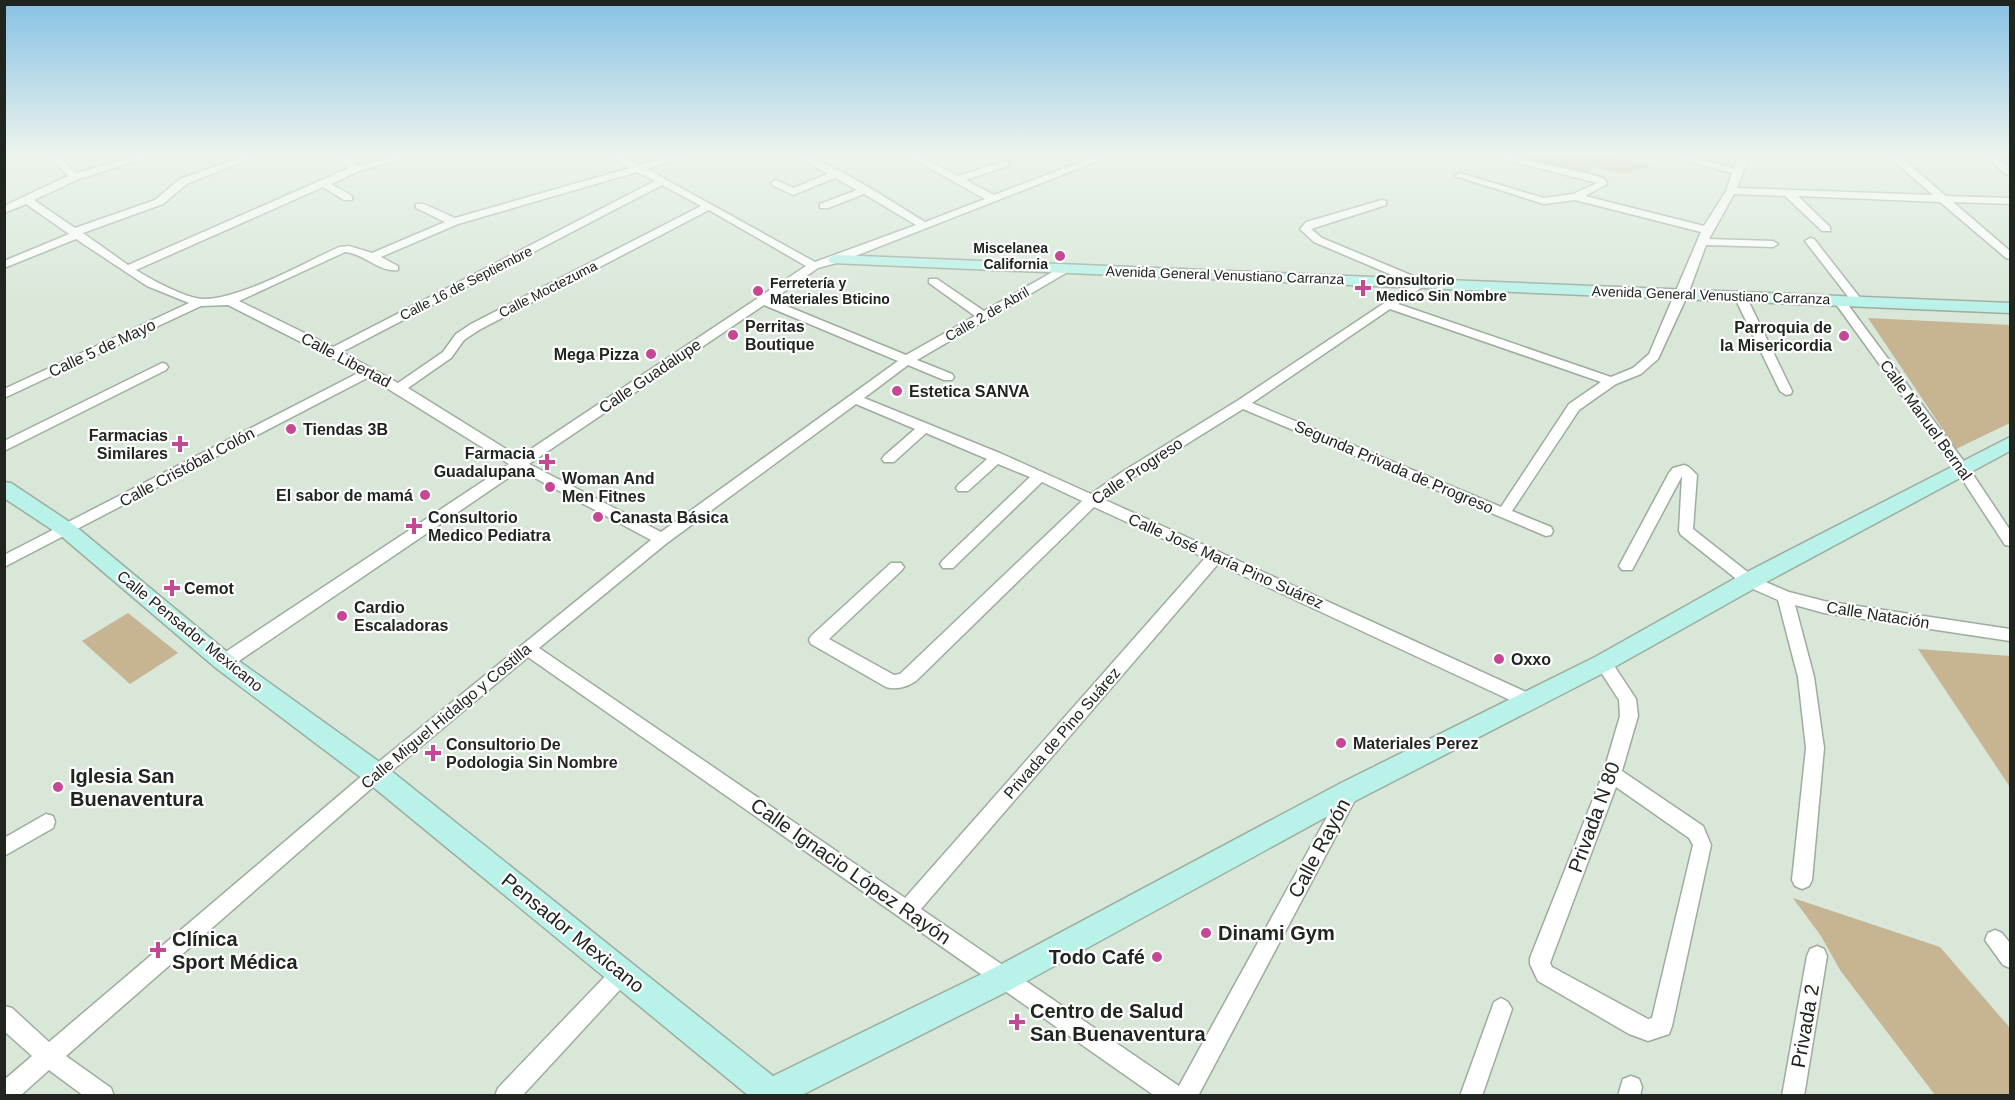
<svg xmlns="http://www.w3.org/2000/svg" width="2015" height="1100" font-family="Helvetica,sans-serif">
<rect width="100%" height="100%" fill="#d8e7d8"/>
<g fill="#c6b493">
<polygon points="1529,155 1606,155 1653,166 1623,174 1592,166 1587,175 1525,160"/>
<polygon points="1868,318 2010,325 2010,423 1956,449"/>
<polygon points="128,613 178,653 130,684 82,641"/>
<polygon points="1918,649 2010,656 2010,787"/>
<polygon points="1793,898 1940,947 2010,1028 2010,1095 1935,1095 1840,970 1821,936"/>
</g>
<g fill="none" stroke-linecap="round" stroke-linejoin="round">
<defs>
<g id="street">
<path d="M47,155H58L77,173L140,155H156L79,179L34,200L75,228L155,200L180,179L247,155H261L188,183L163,204L83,233L128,265L349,168L336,155H347L358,166L400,155H417L359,171L331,184L352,196V200H344L323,187L136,270C150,279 187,299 203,299C239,300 304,263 339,247L349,246L372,253L445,222L416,208V204H424L455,218L630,168L608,155H621L639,165L674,155H690L647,169L815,262L916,225L864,194L828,208H820V204L857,190L835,178L793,195L772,185L771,183L776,180L793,188L828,174L794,155C823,155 897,205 925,222L985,199L906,155H918L958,176L1002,162H1008V166L966,180L994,195L1099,155H1113L840,262L818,268L772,300L906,355L975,316L929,283V279H937L984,311L1063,266H1071V270L917,360L952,374L954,377L952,380H944L908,365L864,398L1002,454L1091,494L1122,472L1237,401L1413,284L1314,242L1300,229L1306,222L1382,200L1386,201V205L1311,229L1322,238L1425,281V285L1398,304L1611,377L1633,368L1649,354L1701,232L1575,200L1544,204L1455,176L1460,173L1544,198L1573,194L1597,183L1488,155H1506L1597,176L1605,179L1607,184L1585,196L1704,226L1726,191L1732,173L1664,155H1681L1734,168L1739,155H1749L1737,188L1933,195L1887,155H1898L1946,196L2010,198V204L1953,202L2010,251V259L2006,258L1940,202L1798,196L1830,227V231H1822L1785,196L1734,194L1709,239L1773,241L1778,244L1773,247L1706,245L1688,294L1658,359L1641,374L1616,384L1579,410L1512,511L1551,527L1553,531L1551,535L1546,536L1243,409L1132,478L1103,499L1535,696L1538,701L1535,706L1529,708L1523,706L1218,564L921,909L1179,1086L1344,786L1350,784L1356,786L1359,792L1356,798L1198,1096H1155L528,657L382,779L66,1056L111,1088L114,1096H84L49,1070L20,1096H4V1080L32,1056L4,1031V1006L12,1008L49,1042L370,769L651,540L520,470L230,667L224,668L218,667L216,662L218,657L509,464L369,377L4,567V555L360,372L228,305L201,306L4,398V389L189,303L147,286L76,239L4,268V261L69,234L26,204L4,213V206L68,176ZM637,172L655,181L333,347L239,301L345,252C363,253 380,273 398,270V266L381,257L458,224ZM662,185L701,206L471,324L456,334L443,352L398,383L342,352ZM709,210L806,266L519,457L408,388L451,358L464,340L479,330ZM764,305L898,361L661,532L529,464ZM1390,309L1601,382L1569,404L1501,507L1252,403ZM856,404L915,429L884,456L882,459L884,462H894L926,433L987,459L958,485L956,488L958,491H968L998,464L1030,477L943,560L940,564L943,568H953L1042,482L1082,501L900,674L894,675L829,639L901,571L904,567L901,563H891L811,636L809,640L811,644L886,687C896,690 907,687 916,681L1094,507L1205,558L905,898L539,648L667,543Z"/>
<polygon points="1984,155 1995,155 2010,167 2010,175 2006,174"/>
<polygon points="1810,238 1814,239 1861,299 1861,303 1853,303 1805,241"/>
<polygon points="1740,293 1746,296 1792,391 1791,394 1786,395 1780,391 1734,296"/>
<polygon points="1839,297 1843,298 1968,467 2010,530 2010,546 2005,545 1958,473 1833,300"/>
<polygon points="162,363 166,364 168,367 166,370 4,451 4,441"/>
<polygon points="1684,465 1689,467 1697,475 1693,529 1754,577 1789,592 1824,601 2010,629 2010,641 1824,613 1795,605 1814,677 1824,748 1812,880 1809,886 1802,889 1795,886 1792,880 1806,748 1798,677 1778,600 1744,585 1681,535 1679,531 1682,476 1632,570 1622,570 1619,566 1669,473 1673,468"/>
<path d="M1603,657L1609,658L1636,699L1638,716L1622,771L1703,826L1711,845L1672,1026L1669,1034L1648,1041L1629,1034L1538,981L1530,964V958L1603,774L1620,716L1619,700L1595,663L1597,658ZM1616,787L1689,838L1693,845L1652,1018L1648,1019L1552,967L1550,963Z"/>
<polygon points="46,814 53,816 55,822 53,828 4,856 4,838"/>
<polygon points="1995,930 2002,933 2010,943 2010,968 2003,965 1985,940 1988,933"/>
<polygon points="1817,946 1824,949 1827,956 1804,1096 1782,1096 1807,956 1810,949"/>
<polygon points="622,963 629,966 632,973 629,980 522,1096 495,1096 498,1088 615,966"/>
<polygon points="1501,998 1508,1002 1512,1009 1482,1096 1460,1096 1494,1002"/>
<polygon points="1631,1076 1639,1079 1642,1087 1640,1096 1618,1096 1623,1079"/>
</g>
<g id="secondary">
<polygon points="836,255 2010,303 2010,313 831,263 828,260 831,257"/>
<polygon points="2010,437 2010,451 1757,587 1611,669 1359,799 1014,988 800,1096 749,1096 367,782 216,668 60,535 4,498 4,482 11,483 74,525 232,656 385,766 773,1076 994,968 1341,783 1595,657 1741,575"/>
</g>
</defs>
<use href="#street" stroke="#9eac9e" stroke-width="3"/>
<use href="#secondary" stroke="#9eac9e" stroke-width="3"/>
<use href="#street" fill="#fff" fill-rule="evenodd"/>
<use href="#secondary" fill="#b9f2e9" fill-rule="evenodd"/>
</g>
<linearGradient id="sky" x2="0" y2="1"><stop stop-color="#86c1e4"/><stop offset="0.5" stop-color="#edf4ed"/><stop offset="1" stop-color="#edf4ed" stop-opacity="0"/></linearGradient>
<rect width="2015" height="309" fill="url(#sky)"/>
<g fill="#c64793" stroke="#fff" stroke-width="2">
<circle cx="1060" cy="256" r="6"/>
<path d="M1360 279h6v6h6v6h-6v6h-6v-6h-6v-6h6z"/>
<circle cx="758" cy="291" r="6"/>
<circle cx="733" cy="335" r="6"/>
<circle cx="1844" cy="336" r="6"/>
<circle cx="651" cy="354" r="6"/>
<circle cx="897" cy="391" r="6"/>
<circle cx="291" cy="429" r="6"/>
<path d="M177 435h6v6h6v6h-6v6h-6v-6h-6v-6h6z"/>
<path d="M544 453h6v6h6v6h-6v6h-6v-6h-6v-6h6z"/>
<circle cx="550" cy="487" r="6"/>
<circle cx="425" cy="495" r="6"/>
<circle cx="598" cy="517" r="6"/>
<path d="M411 517h6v6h6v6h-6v6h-6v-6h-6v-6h6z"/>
<path d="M169 579h6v6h6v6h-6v6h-6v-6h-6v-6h6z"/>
<circle cx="342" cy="616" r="6"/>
<circle cx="1499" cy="659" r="6"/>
<circle cx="1341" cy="743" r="6"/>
<path d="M430 744h6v6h6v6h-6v6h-6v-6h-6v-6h6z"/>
<circle cx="58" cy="787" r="6"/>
<circle cx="1206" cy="933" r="6"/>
<path d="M155 941h6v6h6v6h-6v6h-6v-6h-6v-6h6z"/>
<circle cx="1157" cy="957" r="6"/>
<path d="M1014 1013h6v6h6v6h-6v6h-6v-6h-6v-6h6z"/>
</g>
<g text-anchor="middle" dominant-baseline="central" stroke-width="4.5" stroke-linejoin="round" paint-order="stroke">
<g font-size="14" font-weight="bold" fill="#202520" stroke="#fff" text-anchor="start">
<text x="1048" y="248" text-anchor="end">Miscelanea<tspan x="1048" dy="16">California</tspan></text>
<text x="1376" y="280">Consultorio<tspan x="1376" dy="16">Medico Sin Nombre</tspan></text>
<text x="770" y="283">Ferretería y<tspan x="770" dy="16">Materiales Bticino</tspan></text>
</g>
<g font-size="14" fill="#202520" stroke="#fff">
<text transform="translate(1225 275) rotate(2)">Avenida General Venustiano Carranza</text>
<text transform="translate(466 283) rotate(-27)">Calle 16 de Septiembre</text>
<text transform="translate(548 289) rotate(-27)">Calle Moctezuma</text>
<text transform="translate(1711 295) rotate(2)">Avenida General Venustiano Carranza</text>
<text transform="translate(987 314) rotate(-30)">Calle 2 de Abril</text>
</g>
<g font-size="16" font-weight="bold" fill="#202520" stroke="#fff" text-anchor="start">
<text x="745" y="326">Perritas<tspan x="745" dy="18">Boutique</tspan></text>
<text x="1832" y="327" text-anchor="end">Parroquia de<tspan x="1832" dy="18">la Misericordia</tspan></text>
<text x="639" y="354" text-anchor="end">Mega Pizza</text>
<text x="909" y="391">Estetica SANVA</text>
<text x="303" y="429">Tiendas 3B</text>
<text x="168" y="435" text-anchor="end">Farmacias<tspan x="168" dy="18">Similares</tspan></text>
<text x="535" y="453" text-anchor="end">Farmacia<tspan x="535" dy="18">Guadalupana</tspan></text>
<text x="562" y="478">Woman And<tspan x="562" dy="18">Men Fitnes</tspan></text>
<text x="413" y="495" text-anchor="end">El sabor de mamá</text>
<text x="428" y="517">Consultorio<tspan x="428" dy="18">Medico Pediatra</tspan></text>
<text x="610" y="517">Canasta Básica</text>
<text x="184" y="588">Cemot</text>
<text x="354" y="607">Cardio<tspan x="354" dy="18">Escaladoras</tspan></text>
<text x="1511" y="659">Oxxo</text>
<text x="1353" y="743">Materiales Perez</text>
<text x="446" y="744">Consultorio De<tspan x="446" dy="18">Podologia Sin Nombre</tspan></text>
</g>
<g font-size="16" fill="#202520" stroke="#fff">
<text transform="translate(102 348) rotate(-25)">Calle 5 de Mayo</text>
<text transform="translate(346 360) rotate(28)">Calle Libertad</text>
<text transform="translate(650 376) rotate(-34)">Calle Guadalupe</text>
<text transform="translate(1926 420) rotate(54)">Calle Manuel Bernal</text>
<text transform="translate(187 467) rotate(-28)">Calle Cristóbal Colón</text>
<text transform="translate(1394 467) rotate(23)">Segunda Privada de Progreso</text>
<text transform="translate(1137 471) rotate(-34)">Calle Progreso</text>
<text transform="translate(1226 561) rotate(24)">Calle José María Pino Suárez</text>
<text transform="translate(1878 615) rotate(9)">Calle Natación</text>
<text transform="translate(190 631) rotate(39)">Calle Pensador Mexicano</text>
<text transform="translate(446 716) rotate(-40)">Calle Miguel Hidalgo y Costilla</text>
<text transform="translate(1062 733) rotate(-49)">Privada de Pino Suárez</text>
</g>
<g font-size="20" font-weight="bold" fill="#202520" stroke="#fff" text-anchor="start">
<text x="70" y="776">Iglesia San<tspan x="70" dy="23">Buenaventura</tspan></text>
<text x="1218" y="933">Dinami Gym</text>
<text x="172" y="939">Clínica<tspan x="172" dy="23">Sport Médica</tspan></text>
<text x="1145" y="957" text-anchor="end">Todo Café</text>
<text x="1030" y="1011">Centro de Salud<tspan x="1030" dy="23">San Buenaventura</tspan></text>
</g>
<g font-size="20" fill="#202520" stroke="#fff">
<text transform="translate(1594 817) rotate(-70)">Privada N 80</text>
<text transform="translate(1319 848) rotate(-62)">Calle Rayón</text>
<text transform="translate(851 871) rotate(35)">Calle Ignacio López Rayón</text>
<text transform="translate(573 933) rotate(39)">Pensador Mexicano</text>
<text transform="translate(1805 1026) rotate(-80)">Privada 2</text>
</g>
</g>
<rect width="2015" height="1100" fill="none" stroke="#202520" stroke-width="12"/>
</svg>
